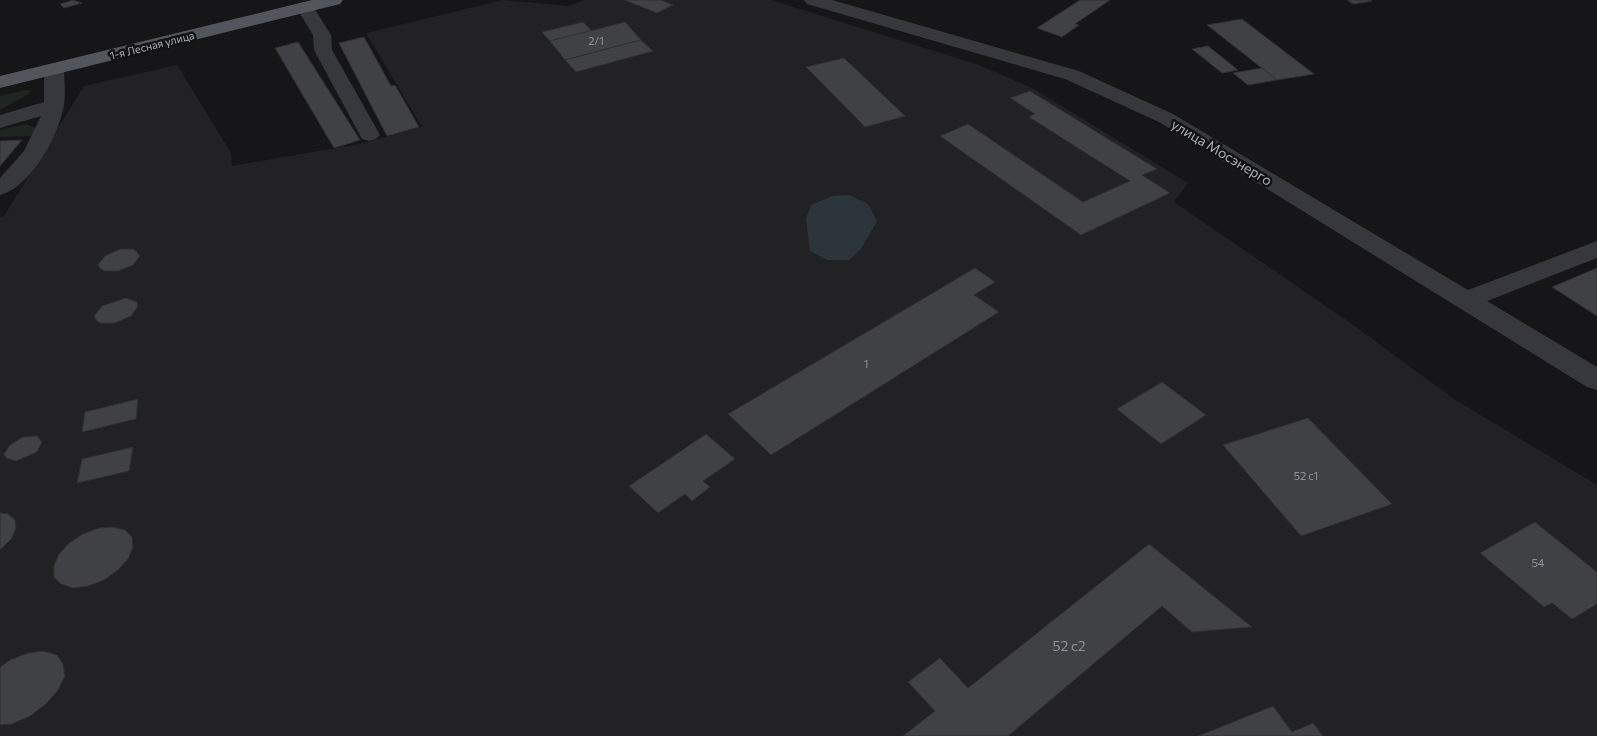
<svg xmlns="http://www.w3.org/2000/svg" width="1597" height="736" font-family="Commissioner,sans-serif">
<rect width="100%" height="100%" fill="#161618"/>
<polygon fill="#222225" points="503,0 569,6 585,0 771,0 979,65 1032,88 1188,183 1174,202 1349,322 1454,399 1597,485 1597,736 0,736 0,217 4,216 84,86 177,65 231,153 232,166 359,144 422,127 366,33"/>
<g fill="#1e261f">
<polygon points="26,90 30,90 29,94 0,110 0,96"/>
<polygon points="26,124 35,128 36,136 0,137 0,130"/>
</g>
<polygon fill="#2c353c" points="849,195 868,204 877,221 861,249 849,260 827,260 810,251 806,219 811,205 833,196"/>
<g fill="#404145" stroke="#303034">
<polygon points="73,0 82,3 64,8 60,4"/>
<polygon points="624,0 661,0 673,5 657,13"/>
<polygon points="1080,0 1110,0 1075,24 1079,25 1062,37 1037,28"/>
<polygon points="1347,0 1370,0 1372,1 1353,4"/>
<polygon points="1242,19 1314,74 1277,80 1207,25"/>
<polygon points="583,22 592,31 550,41 542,32"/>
<polygon points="625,22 641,40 565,60 550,41"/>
<polygon points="364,37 391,86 395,85 419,127 387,136 339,43"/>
<polygon points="641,40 653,51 576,72 565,60"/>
<polygon points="298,42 360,140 334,148 275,48"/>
<polygon points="1208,46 1238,70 1222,73 1192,49"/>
<polygon points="844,58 905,116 865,127 806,67"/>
<polygon points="1262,68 1277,80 1248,85 1233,73"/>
<polygon points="1030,91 1157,169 1142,175 1170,193 1081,235 940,136 968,124 1083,202 1130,181 1029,117 1035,114 1010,98"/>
<polygon points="22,140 0,166 0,141"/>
<polygon points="120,249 134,249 140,256 133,265 118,271 104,271 100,268 98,265 105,256"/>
<polygon points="975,268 995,282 974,295 999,312 771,455 728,414"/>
<polygon points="1597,268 1597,316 1552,287"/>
<polygon points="126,298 137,302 138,306 131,316 115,323 100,323 96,320 94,316 102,306"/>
<polygon points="1162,382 1206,415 1161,444 1117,409"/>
<polygon points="138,399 136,419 82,432 85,412"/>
<polygon points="1308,418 1392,504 1301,536 1223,445"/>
<polygon points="706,434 735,459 703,481 710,487 692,501 685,494 658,513 629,486"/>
<polygon points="37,436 42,442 37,452 16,461 6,458 4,454 10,445 23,437"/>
<polygon points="133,447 129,471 77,483 82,459"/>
<polygon points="0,513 8,514 15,520 16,528 12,538 0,550"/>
<polygon points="1535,522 1597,572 1597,604 1572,619 1552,603 1544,607 1480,553"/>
<polygon points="113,527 125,530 132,537 133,547 128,559 118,570 104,580 88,586 73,588 61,584 54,577 54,566 59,554 69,543 83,534 99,528"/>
<polygon points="1149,544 1252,627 1192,632 1162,606 1008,736 903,736 935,711 908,682 940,658 968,688"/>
<polygon points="43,651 57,655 63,664 65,676 58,690 46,704 30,716 12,724 0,725 0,667 10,660 28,653"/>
<polygon points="1273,706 1292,732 1313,723 1323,736 1198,736"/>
</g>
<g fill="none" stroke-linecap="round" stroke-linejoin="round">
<g fill="#37383d" fill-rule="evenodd">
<polygon points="804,0 832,0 1079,71 1173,114 1468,290 1597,241 1597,258 1487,301 1597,367 1597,390 1587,387 1159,122 1065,79 807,4"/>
<polygon points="305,2 311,3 331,35 332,50 380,135 376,139 369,141 362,139 314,50 313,35 296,7 299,3"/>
<path d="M54,63L61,65L64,69C64,80 66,92 64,104C60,134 31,187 0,195V178L24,151L41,116L0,128V115L44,102V69L47,65Z"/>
</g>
<polygon fill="#53555c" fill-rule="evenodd" points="312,0 343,0 340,4 0,88 0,76"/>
</g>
<g text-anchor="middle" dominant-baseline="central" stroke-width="5" stroke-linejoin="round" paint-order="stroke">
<g font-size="11" fill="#8e929b">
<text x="596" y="40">2/1</text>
<text x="866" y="363">1</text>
<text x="1306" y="475">52 с1</text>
<text x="1538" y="562">54</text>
</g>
<g font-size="11" fill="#a8adb8" stroke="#111113">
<text transform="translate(152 45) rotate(-14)">1-я Лесная улица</text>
</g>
<g font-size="14" fill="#a8adb8" stroke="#111113">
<text transform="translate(1222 152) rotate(31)">улица Мосэнерго</text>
</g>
<g font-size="14" fill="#8e929b">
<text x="1069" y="645">52 с2</text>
</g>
</g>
</svg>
